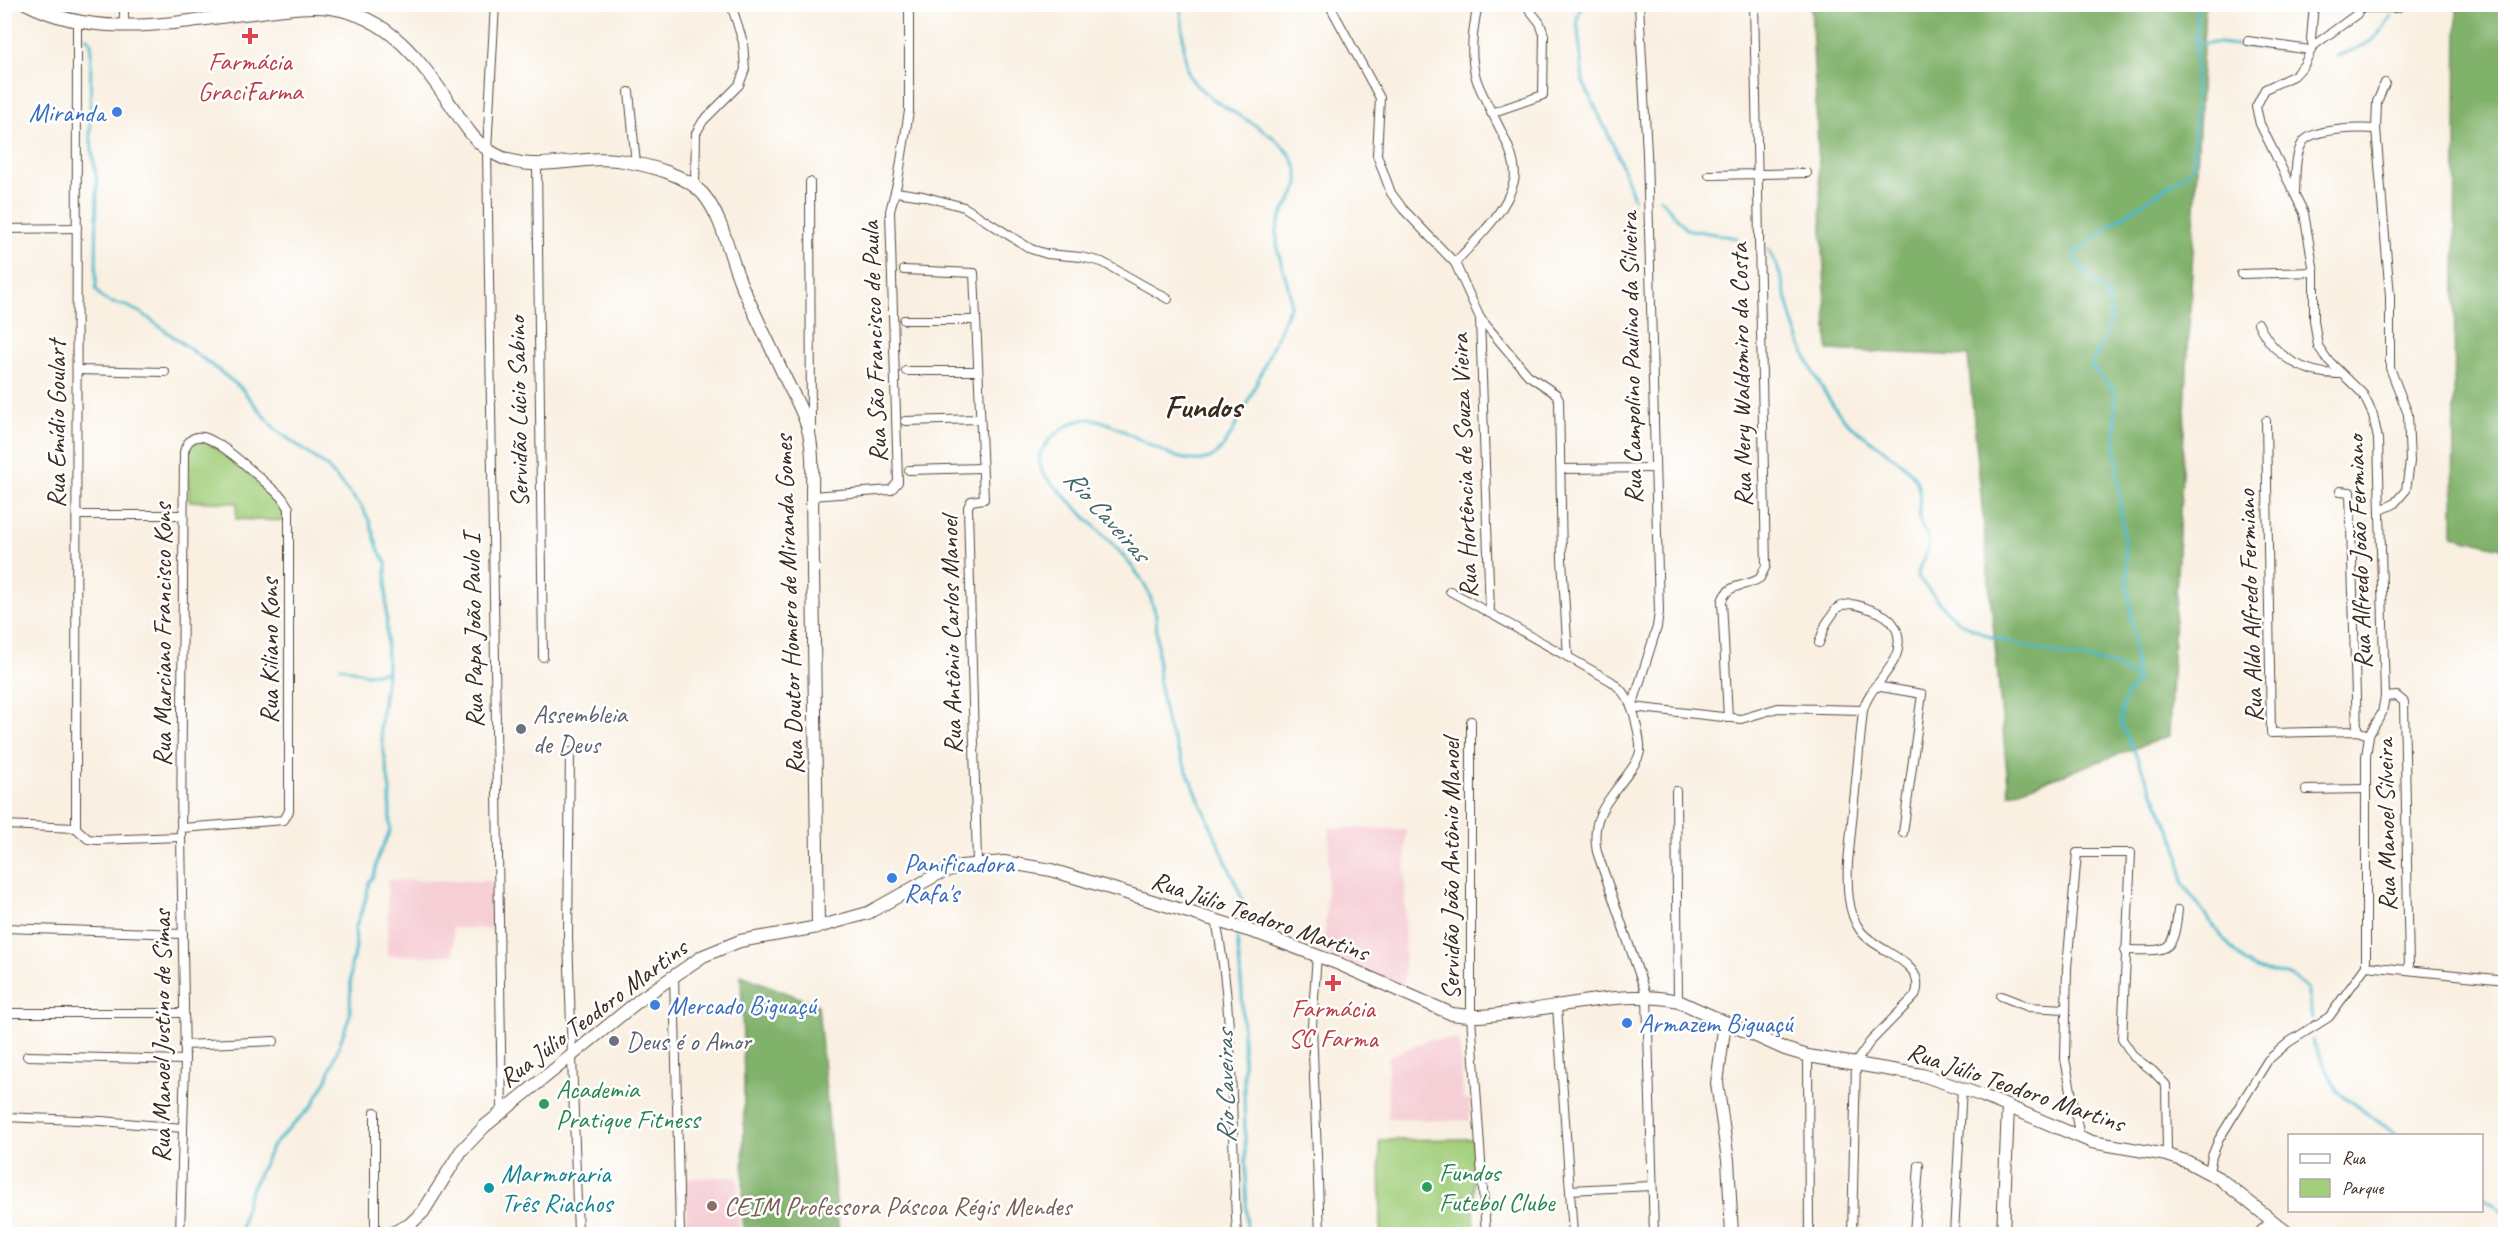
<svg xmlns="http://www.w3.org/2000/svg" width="2510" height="1239" font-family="Caveat,sans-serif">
<rect width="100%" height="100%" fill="#fff"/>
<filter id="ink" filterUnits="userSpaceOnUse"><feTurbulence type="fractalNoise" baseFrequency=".0167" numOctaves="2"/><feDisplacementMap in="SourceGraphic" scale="12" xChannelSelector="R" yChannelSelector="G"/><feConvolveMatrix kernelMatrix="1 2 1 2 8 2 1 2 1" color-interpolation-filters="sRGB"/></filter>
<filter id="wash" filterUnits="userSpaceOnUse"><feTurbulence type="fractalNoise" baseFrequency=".008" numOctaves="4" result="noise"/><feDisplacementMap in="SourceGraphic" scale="24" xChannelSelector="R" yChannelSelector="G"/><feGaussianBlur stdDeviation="1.35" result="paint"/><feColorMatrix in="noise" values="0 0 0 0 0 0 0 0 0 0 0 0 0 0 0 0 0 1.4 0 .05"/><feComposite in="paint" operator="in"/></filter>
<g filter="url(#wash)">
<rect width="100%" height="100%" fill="#f9f0e2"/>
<g fill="#f6cfd6">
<polygon points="1330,828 1406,829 1404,987 1324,952"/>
<polygon points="388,880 492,881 493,929 453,928 453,955 387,956"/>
<polygon points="1460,1039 1463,1099 1470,1099 1470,1121 1388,1119 1388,1057 1427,1040"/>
<polygon points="738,1177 739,1234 686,1234 686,1178"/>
</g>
<g fill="#a2cf7c" stroke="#6e7c4d" stroke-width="1.5">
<polygon points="200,440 216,447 281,501 284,507 285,521 236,519 237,503 189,501 188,454 193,443"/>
<polygon points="1473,1139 1474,1234 1381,1234 1380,1140"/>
</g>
<g fill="#81b26c" stroke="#5e6e45" stroke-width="1.5">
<polygon points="1811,5 2205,5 2169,736 2009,794 1968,356 1828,350"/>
<polygon points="2457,5 2505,5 2505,549 2453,536"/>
<polygon points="741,975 818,1005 839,1234 743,1234 744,1081"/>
</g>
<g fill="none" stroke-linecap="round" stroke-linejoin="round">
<g stroke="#4db9ca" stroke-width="3">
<polyline points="59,4 78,13"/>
<path d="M1180,4C1183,20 1183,67 1190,77C1212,110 1275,125 1293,160C1311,194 1278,204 1277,232C1275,257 1290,280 1291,304C1278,332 1235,442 1215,455C1180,478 1121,419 1090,419C1073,419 1054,433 1044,447C1037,457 1038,466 1045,476L1121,553L1140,577L1149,593L1156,615L1159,681L1167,725L1242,898L1243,910"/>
<polyline points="1582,4 1577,19 1583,82 1617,153 1634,198"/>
<path d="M2197,4L2194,163L2188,173L2116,221L2074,254C2077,266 2085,271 2094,280C2125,309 2106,334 2091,366L2113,389L2115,400L2116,454L2137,679C2127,695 2118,706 2122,725L2174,838L2179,854L2183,884L2223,938L2243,961L2256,969L2292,976L2307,988L2312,1018"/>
<polyline points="86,38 89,39 91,43 90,134 97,183 96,289 102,298 109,302 127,306 143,314 218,370 241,388 275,429 326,466 361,506 369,520 379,551 386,562 387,672 380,727 390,790 390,831 378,857 374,875 369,882 366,898 355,929 356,948 351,965 350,1015 327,1079 312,1106 273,1145 248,1196 241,1229 238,1234"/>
<polyline points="2196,43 2219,43 2287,51"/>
<path d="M2337,56C2367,45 2374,44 2391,16"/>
<polyline points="1660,198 1686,229 1737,238"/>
<path d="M1768,249C1784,274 1786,303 1796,331C1806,360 1820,388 1838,412C1857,438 1911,460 1918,485C1922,497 1917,511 1920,522C1922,530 1929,534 1929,543C1929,555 1917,564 1918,577L1948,613L1961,623L1993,638L2058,654L2108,663L2137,679"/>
<polyline points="341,667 366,674 386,672"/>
<polyline points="1237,938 1242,992 1247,1234"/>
<polyline points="2312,1040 2338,1092 2398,1136"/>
<polyline points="2482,1196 2506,1214"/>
</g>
</g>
</g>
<g filter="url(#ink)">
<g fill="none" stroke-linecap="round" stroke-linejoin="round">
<defs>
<g id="street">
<polyline points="124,4 124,27"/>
<polyline points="495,4 487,150 502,1111"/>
<polyline points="1329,4 1380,98 1377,155 1391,193 1403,209 1455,263 1480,318 1528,375 1556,394 1559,400 1562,559 1568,657"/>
<polyline points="1639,4 1647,153 1659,612 1657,627 1632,707 1741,719 1778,708 1863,710"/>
<polyline points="2361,4 2357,14 2313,46 2304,65 2295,75 2265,89 2256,107 2260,124 2304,213 2314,272 2314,320 2318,346 2327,359 2363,394 2373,415 2378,439 2385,697 2382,713 2369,735 2366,757 2366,966"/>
<polyline points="2361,8 2397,8 2406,4"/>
<polyline points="2248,41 2310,50"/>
<polyline points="2313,46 2311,39 2314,4"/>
<polyline points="629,92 636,164"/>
<polyline points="1491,113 1543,95 1544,35 1540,23 1525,4"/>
<polyline points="537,165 543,657"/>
<polyline points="1709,175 1807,173"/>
<polyline points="810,182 811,432"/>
<polyline points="695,187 696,133 703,121 739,85 745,69 743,42 731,4"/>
<polyline points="896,192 923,196 964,207 1031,249 1047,254 1081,257 1102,262 1168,299"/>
<path d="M2295,193C2296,177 2294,156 2303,142C2313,128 2359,128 2376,129"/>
<polyline points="4,229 77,228"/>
<path d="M1455,263C1476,239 1506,213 1514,181C1521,155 1484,105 1476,78C1469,53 1473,29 1478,4"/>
<polyline points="904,270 974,273 984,499 971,501 968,507 977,863"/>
<polyline points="2241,274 2314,272"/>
<polyline points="1480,318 1490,613"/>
<polyline points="904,320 976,320"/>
<path d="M2258,323C2273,356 2305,375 2341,374"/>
<polyline points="77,370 165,372"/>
<polyline points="906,371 978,371"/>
<polyline points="905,421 980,419"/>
<polyline points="2266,421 2271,733 2357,731 2369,735"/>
<polyline points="1561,469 1655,468"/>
<polyline points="909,470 982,468"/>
<polyline points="2340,491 2350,492 2357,731"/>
<polyline points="812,496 891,490 898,482 890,211 898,180 909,111 909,4"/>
<polyline points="2381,510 2394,504 2406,490 2410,462 2408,414 2390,368 2390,296 2376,129 2377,102 2385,83"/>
<polyline points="77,515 183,515"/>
<path d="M1450,591L1611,681C1626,692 1633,706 1636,723C1638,732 1641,742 1640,751C1639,760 1632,768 1627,775C1607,802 1590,817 1597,852L1647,997L1654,1234"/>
<path d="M1819,643L1826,624L1837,608C1848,601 1858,605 1869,609C1882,613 1892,618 1897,631C1907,664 1870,682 1863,710L1848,862C1847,884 1847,912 1860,930C1876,953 1929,961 1915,996L1870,1042L1856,1062L1852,1234"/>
<polyline points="1875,686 1922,694 1903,833"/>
<polyline points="2385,697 2397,696 2404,702 2409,969"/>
<path d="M1728,718L1722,601C1728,582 1746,588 1760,578L1766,566L1754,4"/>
<polyline points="1471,721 1471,1016 1486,1234"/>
<polyline points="570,752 568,937 578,1234"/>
<polyline points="2306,790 2365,789"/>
<polyline points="1676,791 1678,1001"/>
<polyline points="4,825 76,828"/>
<polyline points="76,828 77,21"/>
<polyline points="76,828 88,839 97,840 181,837"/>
<path d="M1216,920C1236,1022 1230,1131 1237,1234"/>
<polyline points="4,928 183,934"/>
<path d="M2125,950C2168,950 2173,956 2178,910"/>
<polyline points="1317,955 1312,1026 1320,1234"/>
<polyline points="674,974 680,1234"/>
<polyline points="2001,996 2029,1007 2065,1009"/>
<polyline points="1557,1007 1573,1234"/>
<polyline points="4,1013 184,1013"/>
<polyline points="184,1045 274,1041"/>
<polyline points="27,1056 185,1060"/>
<polyline points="1808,1056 1809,1234"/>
<polyline points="4,1117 102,1121 183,1128"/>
<polyline points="2080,1138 2065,1059 2067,968 2077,853 2131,853 2122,1039 2134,1057 2153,1071 2166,1085 2167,1155"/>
<polyline points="2209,1172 2212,1156 2219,1139 2268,1060 2289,1042 2329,1017 2366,966 2506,980"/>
<polyline points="1570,1190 1651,1186"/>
<path d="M180,1234L185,1060L181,837L184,452C186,443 192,435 203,437C222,441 265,483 282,497L289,508V811L284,820L182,828"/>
<polyline points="375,1234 375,1112"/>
<polyline points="1914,1234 1919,1165"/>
<polyline points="1954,1234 1962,1087"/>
<polyline points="2257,1234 2272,1220"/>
</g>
<g id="secondary">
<path d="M27,4C102,42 183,20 261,12C284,9 309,5 331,8C391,17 421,62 453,108C463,122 472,139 487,149C529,180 579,152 624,161C650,166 685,174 703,194C723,218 729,255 741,284C756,317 772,349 787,382C794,396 803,411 807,426C814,448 812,474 812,496L818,927"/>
<polyline points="1725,1022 1717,1083 1728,1160 1732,1234"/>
<path d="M390,1234L409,1225L423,1212L461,1151L485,1126L642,998L703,956L740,941L818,927L868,913L938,874L961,866L1004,862L1051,870L1260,934L1339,964L1452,1014C1474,1018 1495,1015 1517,1012C1569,1005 1626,990 1678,1001L1785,1049L1808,1056L1922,1075L1983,1096L2092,1142L2167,1155L2188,1162L2220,1179L2289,1234"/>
<polyline points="2003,1234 2008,1106"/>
</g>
</defs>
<use href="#street" stroke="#58483b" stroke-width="10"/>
<use href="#secondary" stroke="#58483b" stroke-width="14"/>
<use href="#street" stroke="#fff" stroke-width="8"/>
<use href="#secondary" stroke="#fff" stroke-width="12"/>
</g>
</g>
<g fill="#e0444e" stroke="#fff" stroke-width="2">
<path d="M247 27h6v6h6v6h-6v6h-6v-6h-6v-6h6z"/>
<path d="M1330 974h6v6h6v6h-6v6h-6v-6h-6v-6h6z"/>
</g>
<g fill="#3f7fe0" stroke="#fff" stroke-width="2">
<circle cx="117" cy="112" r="6"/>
<circle cx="892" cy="878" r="6"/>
<circle cx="655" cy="1005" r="6"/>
<circle cx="1627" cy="1023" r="6"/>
</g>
<g fill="#6b7280" stroke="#fff" stroke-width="2">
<circle cx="521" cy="729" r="6"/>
<circle cx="614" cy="1041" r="6"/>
</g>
<g fill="#2e9e5b" stroke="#fff" stroke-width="2">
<circle cx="544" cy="1104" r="6"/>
<circle cx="1427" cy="1187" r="6"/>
</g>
<circle fill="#0f9aa8" stroke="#fff" stroke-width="2" cx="489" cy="1188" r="6"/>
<circle fill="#8d6e63" stroke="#fff" stroke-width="2" cx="712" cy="1206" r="6"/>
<g text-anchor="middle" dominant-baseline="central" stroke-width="5" stroke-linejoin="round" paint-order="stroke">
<g font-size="26" fill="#be3a42" stroke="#fff">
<text x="250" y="61">Farmácia<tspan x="250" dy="30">GraciFarma</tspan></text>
<text x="1333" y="1008">Farmácia<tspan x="1333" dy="30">SC Farma</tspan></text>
</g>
<g font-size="26" fill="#366cbe" stroke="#fff" text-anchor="start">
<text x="105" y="112" text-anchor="end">Miranda</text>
<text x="904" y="863">Panificadora<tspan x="904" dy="30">Rafa's</tspan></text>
<text x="667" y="1005">Mercado Biguaçú</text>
<text x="1639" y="1023">Armazem Biguaçú</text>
</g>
<g font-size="26" fill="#3b2a1e" stroke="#fff">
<text transform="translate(874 342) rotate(-92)">Rua São Francisco de Paula</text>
<text transform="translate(1631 358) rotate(-91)">Rua Campolino Paulino da Silveira</text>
<text transform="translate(1741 375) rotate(-91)">Rua Nery Waldomiro da Costa</text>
<text transform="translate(518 412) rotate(-91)">Servidão Lúcio Sabino</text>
<text transform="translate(56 424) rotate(-90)">Rua Emídio Goulart</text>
<text transform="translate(1464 466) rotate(-92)">Rua Hortência de Souza Vieira</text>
<text transform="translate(2359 552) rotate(-92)">Rua Alfredo João Fermiano</text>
<text transform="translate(789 605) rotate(-92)">Rua Doutor Homero de Miranda Gomes</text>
<text transform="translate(2250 606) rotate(-92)">Rua Aldo Alfredo Fermiano</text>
<text transform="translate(473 631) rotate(-91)">Rua Papa João Paulo I</text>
<text transform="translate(162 635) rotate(-90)">Rua Marciano Francisco Kons</text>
<text transform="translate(951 635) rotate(-91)">Rua Antônio Carlos Manoel</text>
<text transform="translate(269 651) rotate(-90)">Rua Kiliano Kons</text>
<text transform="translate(2386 825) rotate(-91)">Rua Manoel Silveira</text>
<text transform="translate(1450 869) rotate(-90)">Servidão João Antônio Manoel</text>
<text transform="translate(1260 916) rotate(19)">Rua Júlio Teodoro Martins</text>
<text transform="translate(593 1013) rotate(-37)">Rua Júlio Teodoro Martins</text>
<text transform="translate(161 1036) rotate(-90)">Rua Manoel Justino de Simas</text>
<text transform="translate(2016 1087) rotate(19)">Rua Júlio Teodoro Martins</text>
</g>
<g font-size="26" fill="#5b616d" stroke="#fff" text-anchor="start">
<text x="533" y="714">Assembleia<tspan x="533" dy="30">de Deus</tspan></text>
<text x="626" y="1041">Deus é o Amor</text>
</g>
<g font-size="26" fill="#27864d" stroke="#fff" text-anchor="start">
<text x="556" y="1089">Academia<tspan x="556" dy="30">Pratique Fitness</tspan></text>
<text x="1439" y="1172">Fundos<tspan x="1439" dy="30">Futebol Clube</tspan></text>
</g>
<g font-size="26" fill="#0d838f" stroke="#fff" text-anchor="start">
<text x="501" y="1173">Marmoraria<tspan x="501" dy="30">Três Riachos</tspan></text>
</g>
<g font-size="26" fill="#785e54" stroke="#fff" text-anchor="start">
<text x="724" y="1206">CEIM Professora Páscoa Régis Mendes</text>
</g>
<g font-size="27" font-style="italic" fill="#426363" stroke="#fff">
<text transform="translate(1107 515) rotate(48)">Rio Caveiras</text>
<text transform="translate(1225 1087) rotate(-91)">Rio Caveiras</text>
</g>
<g font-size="32" font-weight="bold" fill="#3b2a1e" stroke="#fff">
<text x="1203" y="406">Fundos</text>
</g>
</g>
<rect width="2510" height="1239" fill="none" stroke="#fff" stroke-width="24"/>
<rect x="2288" y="1134" width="195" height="78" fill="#ffffff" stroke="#b1aaa5" stroke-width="1.5"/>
<rect x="2300" y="1154" width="30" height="9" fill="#ffffff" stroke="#b1aaa5" stroke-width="1.5"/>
<text x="2342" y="1164" font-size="18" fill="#3b2a1e">Rua</text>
<rect x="2300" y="1179" width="30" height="18" fill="#a2cf7c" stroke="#b1aaa5" stroke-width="1.5"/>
<text x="2342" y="1194" font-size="18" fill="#3b2a1e">Parque</text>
</svg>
